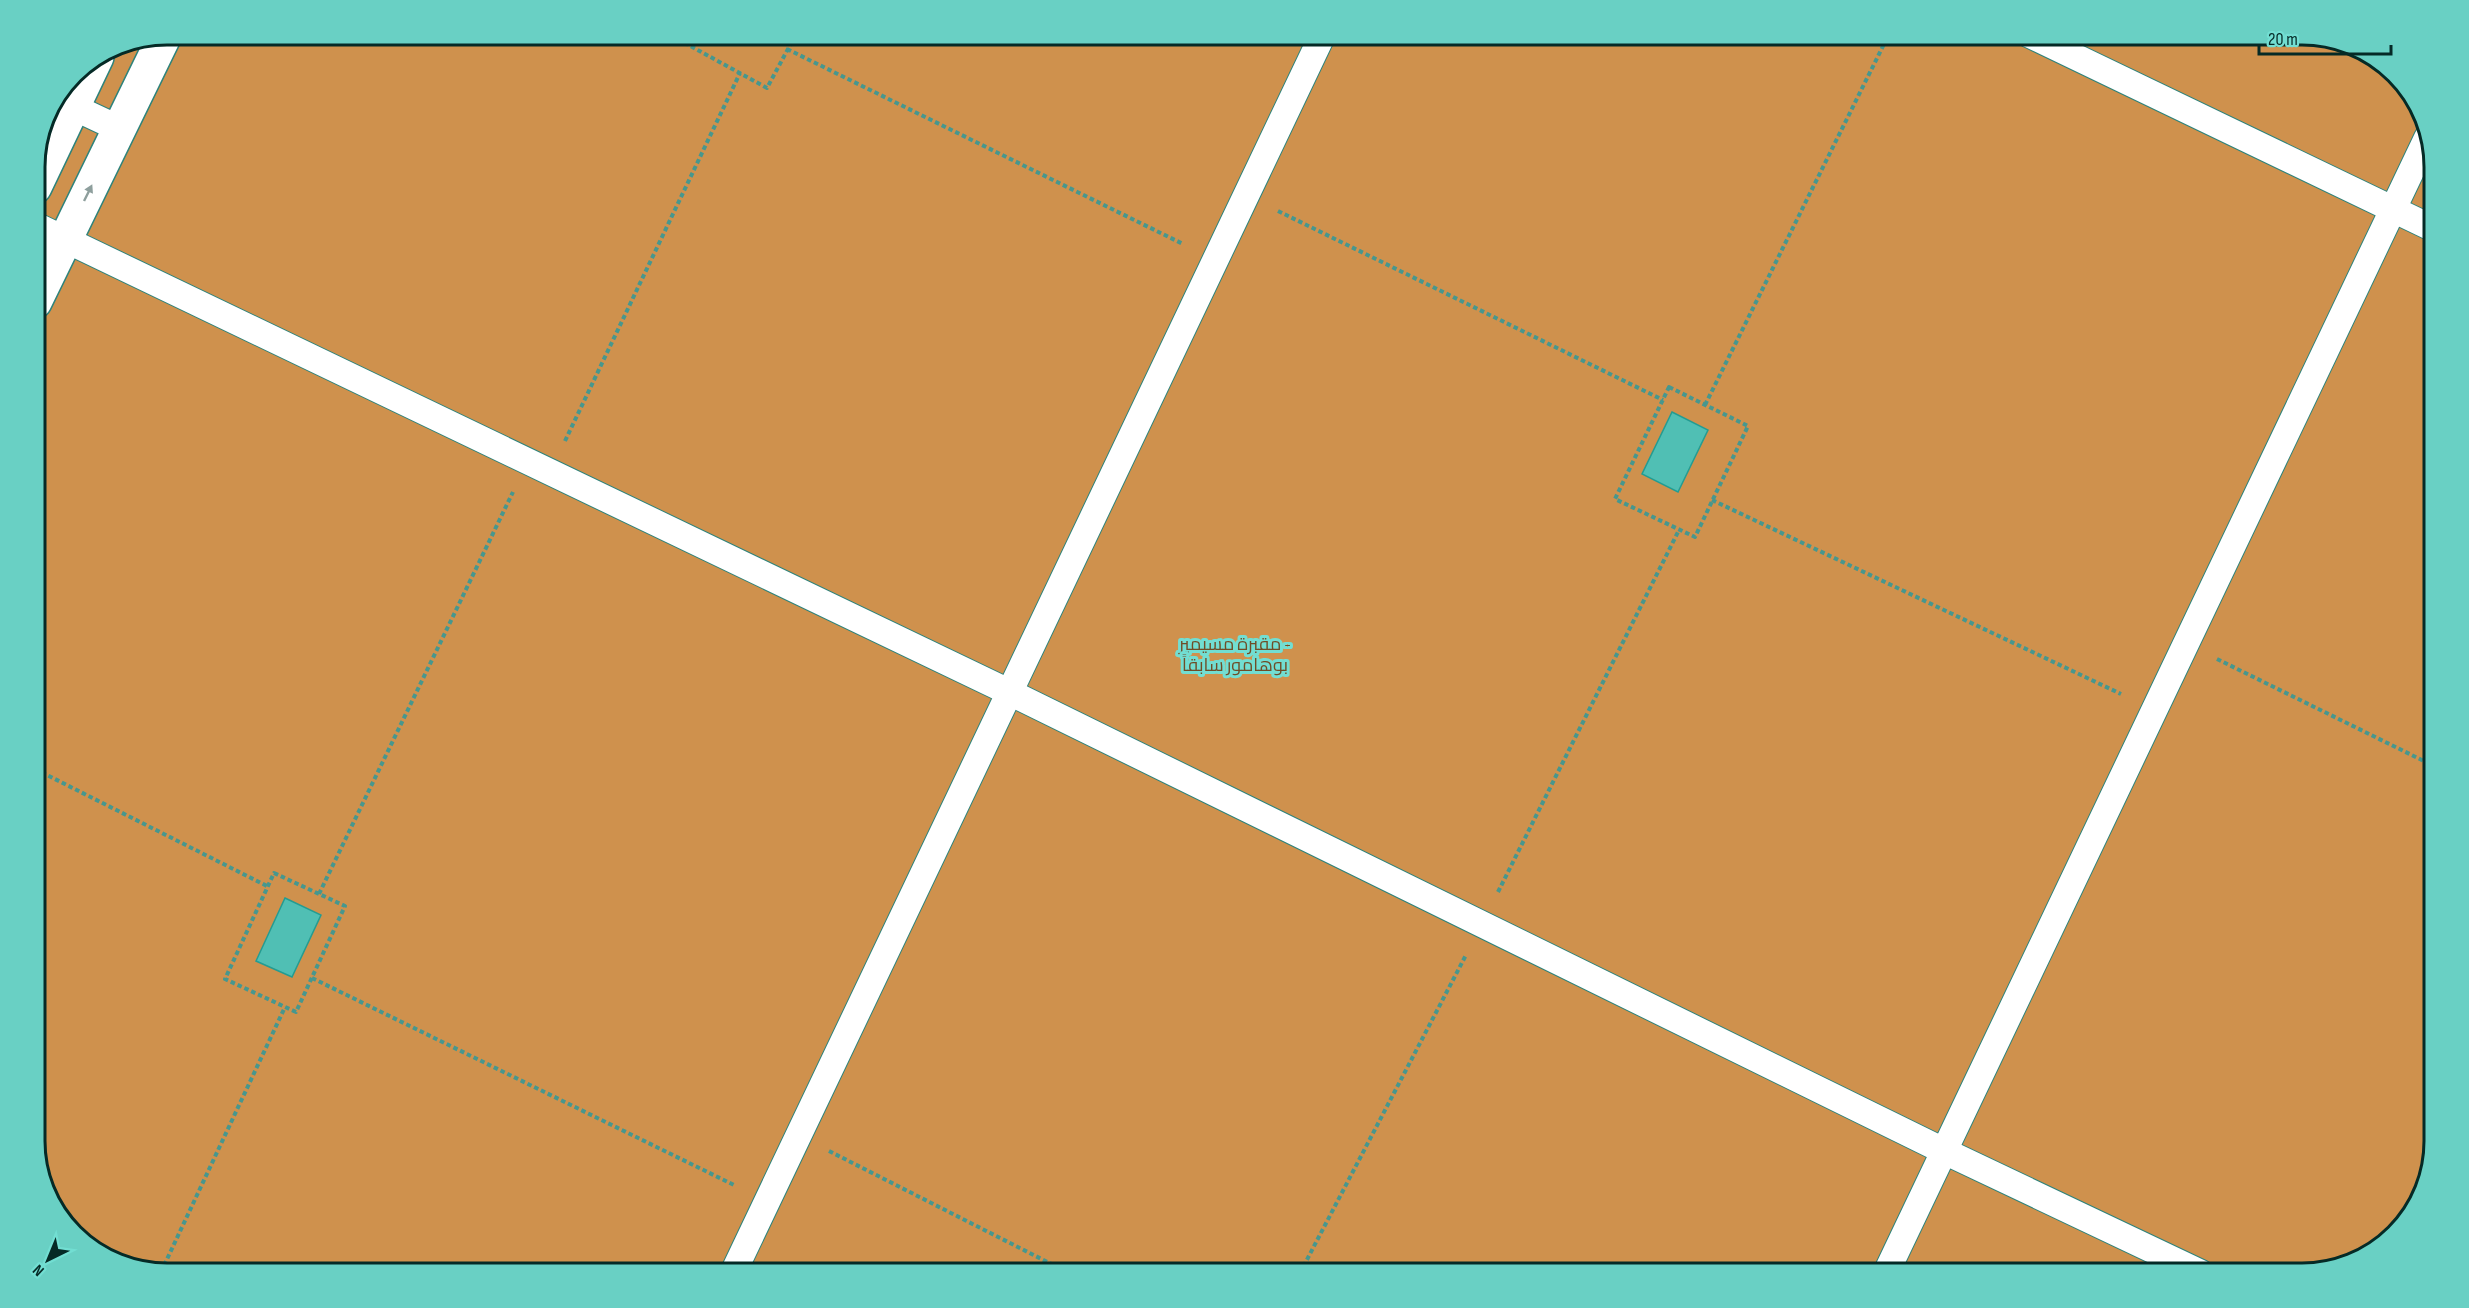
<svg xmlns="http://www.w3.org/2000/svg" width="2469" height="1308" font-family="'Sofia Sans Condensed',Cairo,sans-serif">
<rect width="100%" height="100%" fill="#72ded2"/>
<polygon fill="#cf914d" points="167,34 2302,34 2361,48 2412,94 2434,159 2434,1141 2421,1200 2375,1251 2303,1273 167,1273 108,1260 57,1215 35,1150 35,158 45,116 73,73 116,44"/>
<g fill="#50bfb4" stroke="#249c92" stroke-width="1.5">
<polygon points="1672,412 1708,430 1678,492 1642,474"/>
<polygon points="285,898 321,915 292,977 256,961"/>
</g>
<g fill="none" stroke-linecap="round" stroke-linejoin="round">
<defs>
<g id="service">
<polyline points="2028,34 2434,229"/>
<polyline points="56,99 120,129"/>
<polyline points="35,225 1011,693 1944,1151 2201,1273"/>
<polyline points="733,1273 1323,34"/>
<polyline points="1886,1273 2427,138"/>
</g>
<g id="minor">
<polyline points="35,187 97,57"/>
<polyline points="35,302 165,35"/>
</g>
</defs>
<use href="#service" stroke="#2e837b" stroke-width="28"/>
<use href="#minor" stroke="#2e837b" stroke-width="36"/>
<g stroke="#47978e" stroke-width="4" stroke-dasharray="4.5 3" stroke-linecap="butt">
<polyline points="675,34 674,37 767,88 796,34"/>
<polyline points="787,49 1183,244"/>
<polyline points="1278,211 1663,400"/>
<polygon points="1669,387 1748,426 1695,537 1615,499"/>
<polyline points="1705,405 1889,34"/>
<polyline points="565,441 740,73"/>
<polyline points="1712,500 2121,694"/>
<polyline points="2217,659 2434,766"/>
<polyline points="35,769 267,886"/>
<polygon points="274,873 345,906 296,1012 225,979"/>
<polyline points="1498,892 1679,530"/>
<polyline points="319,894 513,492"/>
<polyline points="312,978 734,1185"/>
<polyline points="829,1151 1069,1273"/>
<polyline points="161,1272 285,1007"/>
<polyline points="1300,1273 1466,955"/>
</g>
<use href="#service" stroke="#fff" stroke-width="26"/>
<use href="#minor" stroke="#fff" stroke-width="33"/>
</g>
<defs><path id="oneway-solid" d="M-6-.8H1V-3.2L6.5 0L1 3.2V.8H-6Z" transform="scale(1.5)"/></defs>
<use fill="#8e9f9d" href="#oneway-solid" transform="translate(88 193) rotate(-64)"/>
<g text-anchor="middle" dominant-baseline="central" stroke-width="6" stroke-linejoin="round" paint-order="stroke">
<g font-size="18" fill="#6f4d27" stroke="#72ded2">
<text x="1235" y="644">مقبرة مسيمير -<tspan x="1235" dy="21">بوهامور سابقاً</tspan></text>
</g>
</g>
<path d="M0 0H2469V1308H0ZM167 45H2302A122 122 0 0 1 2424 167V1141A122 122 0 0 1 2302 1263H167A122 122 0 0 1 45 1141V167A122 122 0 0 1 167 45Z" fill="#69d0c4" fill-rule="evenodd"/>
<path fill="none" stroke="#052a26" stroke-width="3" d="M167 45H2302A122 122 0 0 1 2424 167V1141A122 122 0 0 1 2302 1263H167A122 122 0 0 1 45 1141V167A122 122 0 0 1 167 45Z"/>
<g transform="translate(48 1260) rotate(223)" stroke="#72ded2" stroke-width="4.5" paint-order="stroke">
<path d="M0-4.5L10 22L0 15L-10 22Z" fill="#052a26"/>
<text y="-9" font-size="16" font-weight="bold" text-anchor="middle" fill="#052a26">N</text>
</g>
<path d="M2259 45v9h132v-9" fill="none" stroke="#052a26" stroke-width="3"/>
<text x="2268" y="45" font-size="18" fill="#052a26" stroke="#72ded2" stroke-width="4.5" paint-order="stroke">20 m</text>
</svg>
